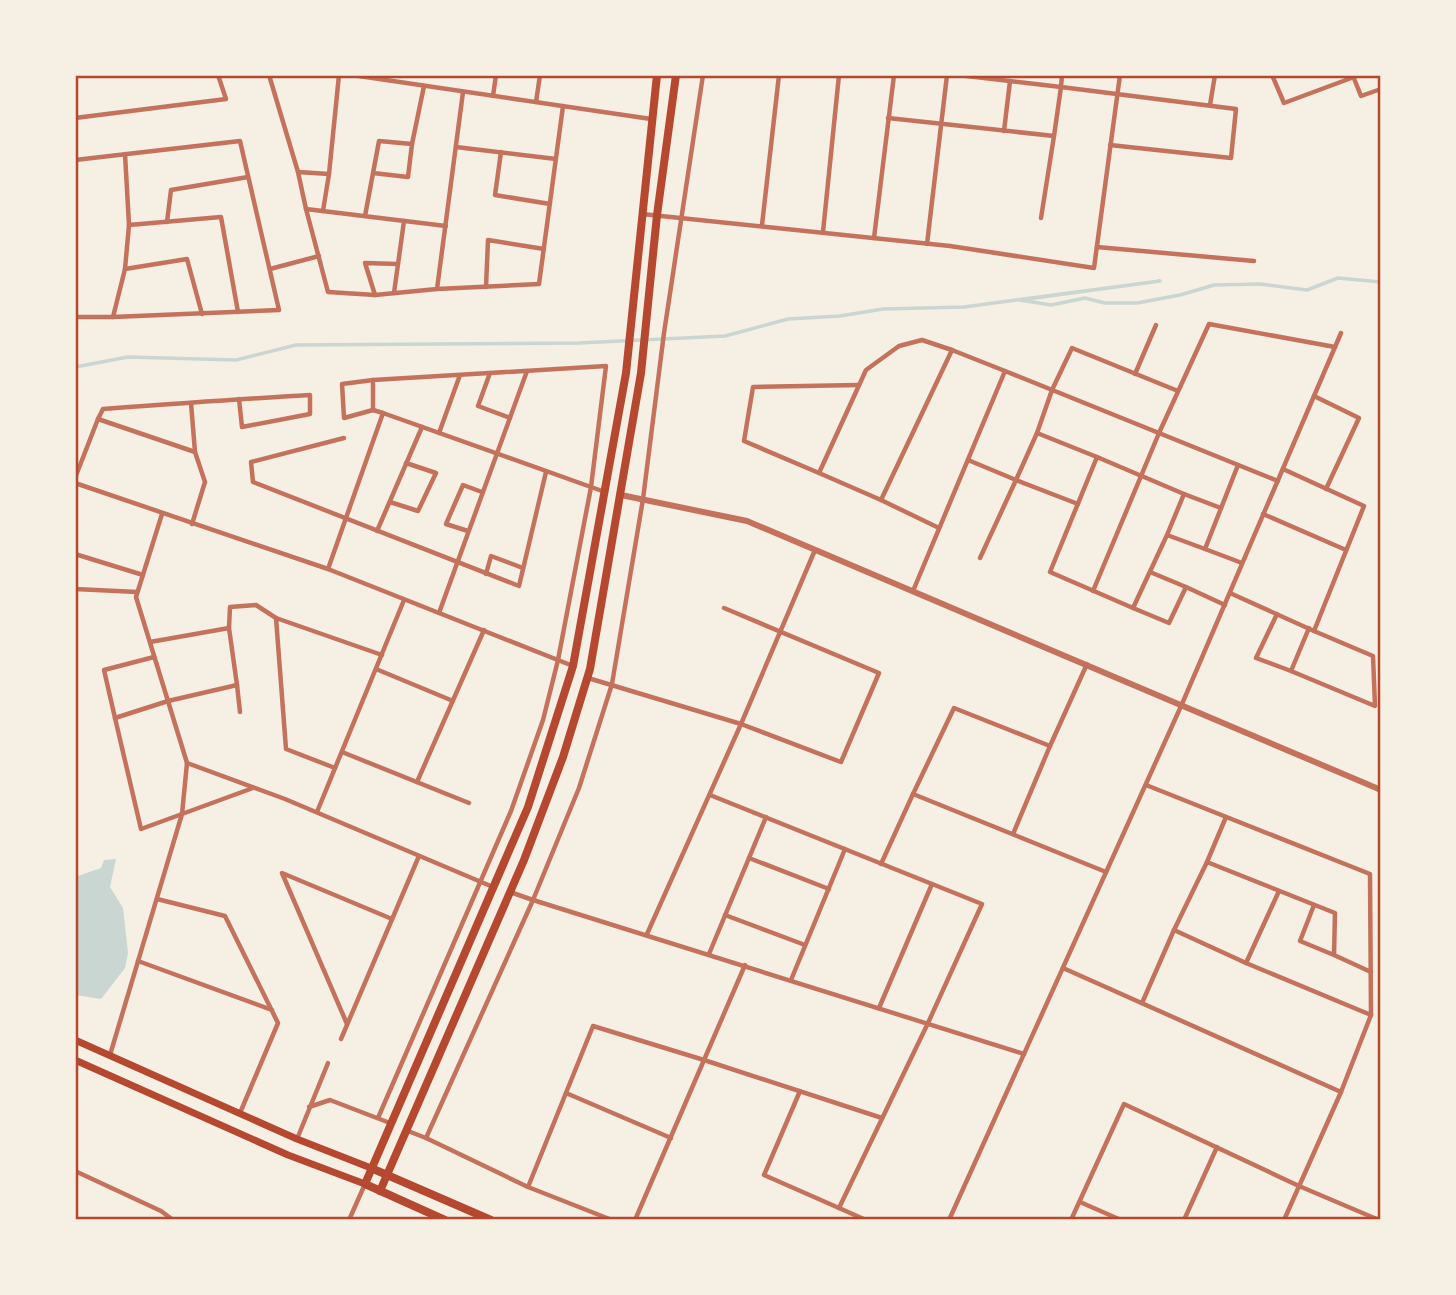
<svg xmlns="http://www.w3.org/2000/svg" width="1456" height="1295" font-family="'Asap Condensed',sans-serif">
<rect width="100%" height="100%" fill="#f6efe4"/>
<polygon fill="#c9d6d2" points="116,859 110,887 123,908 128,953 125,968 101,999 75,995 75,877 101,868 104,860"/>
<g fill="none" stroke-linecap="round" stroke-linejoin="round">
<polyline stroke="#c9d6d2" stroke-width="3.5" points="75,367 128,357 236,360 296,345 579,343 725,336 788,319 840,316 883,309 964,307 1160,281 1020,300 1051,305 1085,298 1105,303 1137,303 1180,295 1214,285 1260,284 1307,290 1338,278 1381,282"/>
<g stroke="#c5725c" stroke-width="4.5">
<polyline points="269,75 298,172 306,209 446,226"/>
<polyline points="352,75 651,119"/>
<polyline points="703,75 664,333 643,499 612,684 579,788 533,900 1024,1054"/>
<polyline points="1062,75 1061,87 1236,109 1231,158 1110,145"/>
<polyline points="1272,75 1284,103 1354,77"/>
<polyline points="1353,76 1361,96 1381,89"/>
<polyline points="493,96 496,75"/>
<polyline points="536,102 540,75"/>
<polyline points="1210,105 1215,75"/>
<polyline points="75,118 226,99 218,75"/>
<polyline points="888,118 1054,136 1061,87 958,75"/>
<polyline points="1004,131 1010,81"/>
<polyline points="412,144 424,86"/>
<polyline points="456,147 556,159"/>
<polyline points="501,152 495,195 550,204"/>
<polyline points="75,160 240,141 279,310 113,317 75,317"/>
<polyline points="298,172 329,174 339,75"/>
<polyline points="306,209 328,292 375,295 437,289 463,92"/>
<polyline points="323,211 329,174"/>
<polyline points="642,214 950,246 1094,268 1120,75"/>
<polyline points="365,216 379,141 412,144 408,177 373,173"/>
<polyline points="1041,218 1054,136"/>
<polyline points="167,222 171,190 248,177"/>
<polyline points="129,225 221,217 238,312"/>
<polyline points="762,225 779,75"/>
<polyline points="823,232 839,75"/>
<polyline points="874,238 894,75"/>
<polyline points="927,244 947,75"/>
<polyline points="1097,247 1254,261"/>
<polyline points="125,269 129,225 125,154"/>
<polyline points="270,269 319,256"/>
<polyline points="486,287 488,240 544,249"/>
<polyline points="437,289 539,284 563,106"/>
<polyline points="394,293 404,221"/>
<polyline points="375,295 365,263 398,264"/>
<polyline points="113,317 125,269 187,259 202,314"/>
<polyline points="490,373 478,406 510,418"/>
<polyline points="1135,374 1156,325"/>
<polyline points="1314,396 1359,418 1326,489"/>
<polyline points="191,403 195,452"/>
<polyline points="373,410 344,418 342,384 373,380"/>
<path d="M98,419L103,409C172,404 241,399 310,395V414L242,427L239,399"/>
<polyline points="439,433 460,375"/>
<polyline points="1037,433 1052,390 1072,348 1178,391"/>
<polyline points="344,438 251,462 253,482 519,586 546,472"/>
<polyline points="968,460 1016,480 980,558"/>
<polyline points="819,473 744,441 753,387 859,385"/>
<polyline points="75,478 98,419 195,452 205,482 192,524"/>
<polyline points="75,483 328,569 573,666"/>
<polyline points="1184,494 1221,508"/>
<polyline points="881,500 819,473 866,370 899,346 922,340 952,350"/>
<polyline points="390,502 418,511 436,473 406,463"/>
<polyline points="1078,504 1016,480 1037,433 1097,457"/>
<polyline points="162,514 136,597 187,763 285,799 493,887"/>
<polyline points="1263,514 1346,550"/>
<polyline points="939,528 881,500 952,350 1005,371"/>
<polyline points="377,531 422,427"/>
<polyline points="468,531 446,524 463,485 482,492"/>
<polyline points="1167,535 1133,608 1050,572 1097,457 1184,494 1167,535 1205,549 1238,465"/>
<polyline points="1205,549 1242,563"/>
<polyline points="75,554 143,575"/>
<polyline points="328,569 383,413 605,492"/>
<polyline points="486,574 491,556 523,568"/>
<polyline points="1186,587 1225,605"/>
<polyline points="75,589 137,592"/>
<polyline points="913,591 1005,371 1278,481"/>
<polyline points="1093,591 1159,433 1209,324 1335,347"/>
<polyline points="1230,593 1314,631 1364,506 1283,469"/>
<polyline points="1133,608 1169,623 1186,587 1150,572"/>
<polyline points="439,613 527,371"/>
<polyline points="1277,614 1256,658 1291,671"/>
<polyline points="229,628 230,607 256,605 276,618"/>
<polyline points="1309,628 1291,671 1375,706 1373,656 1314,631"/>
<polyline points="150,642 229,628 237,685 168,701 115,718 104,670 154,657"/>
<polyline points="376,669 453,701"/>
<polyline points="588,678 741,724 815,550"/>
<polyline points="237,685 240,712"/>
<polyline points="115,718 141,829 253,788"/>
<polyline points="1050,746 1087,664"/>
<polyline points="342,752 469,803"/>
<polyline points="335,768 286,749 276,618 382,655"/>
<polyline points="417,782 484,630"/>
<polyline points="1146,785 1370,874 1371,1015 1246,963"/>
<polyline points="913,794 954,708 1050,746 1013,834"/>
<polyline points="710,795 982,904 928,1023 839,1208 866,1220"/>
<polyline points="317,812 404,600"/>
<polyline points="1226,817 1207,862 1335,913 1334,955 1300,941 1314,905"/>
<polyline points="749,858 829,889"/>
<polyline points="1207,862 1174,930 1246,963 1279,891"/>
<polyline points="881,864 913,794 1106,872"/>
<polyline points="510,892 533,900 426,1138 528,1187 612,1220"/>
<polyline points="157,899 225,916 278,1023 240,1113"/>
<polyline points="725,915 805,945"/>
<polyline points="647,934 741,724 841,762 879,673 724,608"/>
<polyline points="709,954 766,817"/>
<polyline points="1334,955 1371,972"/>
<polyline points="138,961 272,1010"/>
<polyline points="745,965 704,1060 882,1118"/>
<polyline points="1063,968 1341,1092 1371,1015"/>
<polyline points="791,980 845,849"/>
<polyline points="1142,1003 1174,930"/>
<polyline points="879,1008 932,884"/>
<polyline points="347,1024 282,873 392,919"/>
<polyline points="341,1039 419,856"/>
<polyline points="110,1055 182,814 187,763"/>
<polyline points="800,1091 764,1175 839,1208"/>
<polyline points="566,1093 671,1138"/>
<polyline points="309,1107 330,1100 390,1123"/>
<polyline points="378,1118 511,811 543,720 558,660 591,487 606,366 373,380 373,410 383,413"/>
<polyline points="408,1131 426,1138"/>
<polyline points="297,1139 328,1063"/>
<polyline points="75,1171 161,1211 173,1220"/>
<polyline points="528,1187 593,1026 704,1060 635,1220"/>
<polyline points="1080,1202 1121,1220"/>
<polyline points="349,1220 365,1184"/>
<polyline points="949,1220 1182,704 1341,333"/>
<polyline points="1071,1220 1124,1104 1299,1186 1379,1220"/>
<polyline points="1184,1220 1217,1147"/>
<polyline points="1284,1220 1341,1092"/>
</g>
<polyline stroke="#c5725c" stroke-width="6" points="621,495 747,521 1381,790"/>
<g stroke="#b5482f" stroke-width="7">
<polyline points="75,1040 297,1139 371,1168"/>
<polyline points="75,1060 288,1155 365,1184"/>
</g>
<g stroke="#b5482f" stroke-width="8">
<polyline points="371,1168 491,1220"/>
<polyline points="380,1191 524,860 563,757 590,669 641,373 657,215 676,75"/>
<polyline points="445,1220 365,1184 528,807 573,666 626,373 657,75"/>
</g>
</g>
<rect width="1456" height="1295" fill="none" stroke="#f6efe4" stroke-width="154"/>
<rect x="77" y="77" width="1302" height="1141" fill="none" stroke="#b5482f" stroke-width="2.5"/>
</svg>
